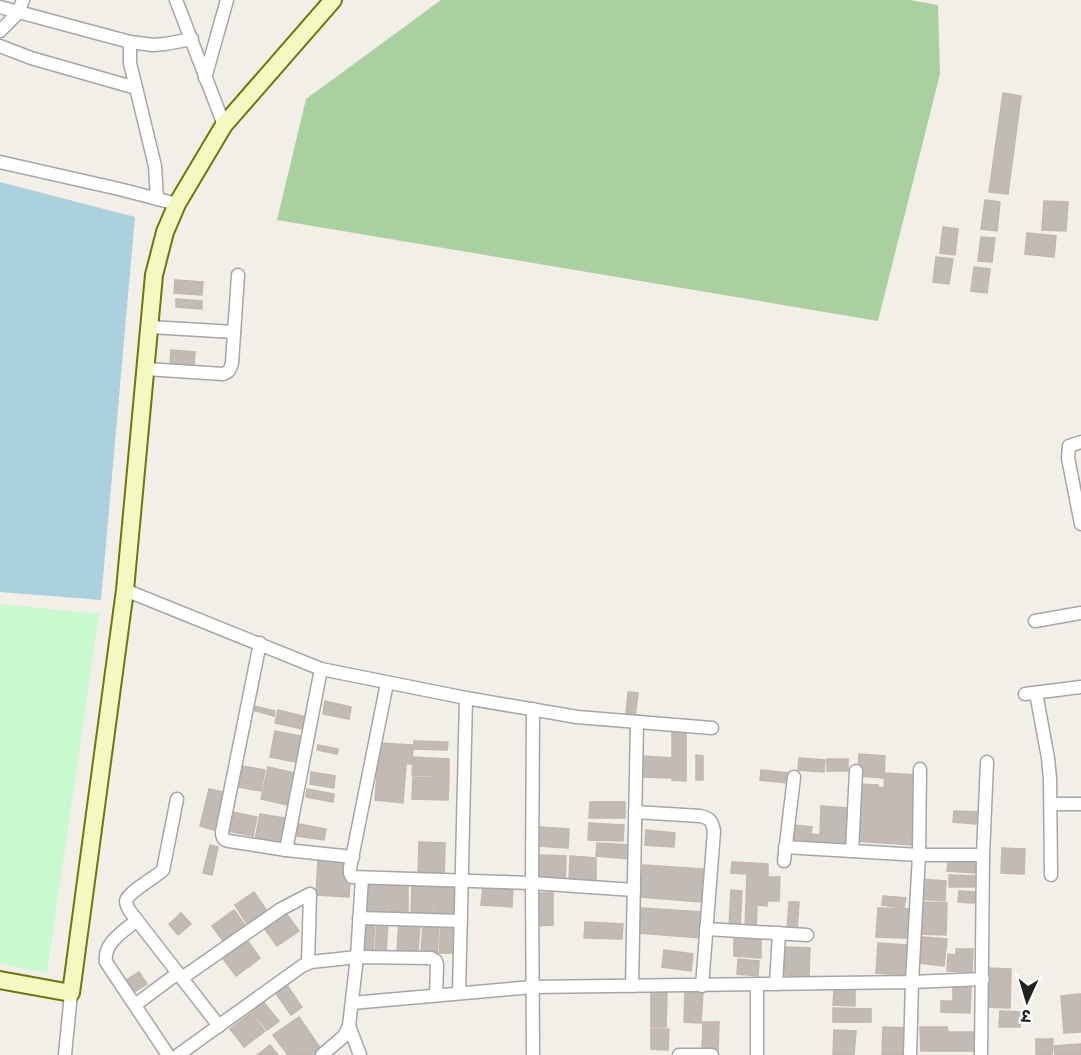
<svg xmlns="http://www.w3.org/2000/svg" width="1081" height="1055" font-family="Poppins,'Noto Sans Devanagari',sans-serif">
<rect width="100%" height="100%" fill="#f2efe9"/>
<polygon fill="#abd09f" points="441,0 910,0 938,5 940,74 878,321 277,220 306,99"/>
<polygon fill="#c9f9cf" points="0,604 99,614 47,973 0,964"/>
<polygon fill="#abd0de" points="0,182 135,217 101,600 0,592"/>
<g fill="#c2bbb5" stroke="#c3b7ab" stroke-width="1.5">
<polygon points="1003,93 1021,96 1008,194 989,192"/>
<polygon points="985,200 1000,202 997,231 981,229"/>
<polygon points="1044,201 1068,202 1066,231 1042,230"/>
<polygon points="943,227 958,229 955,255 940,253"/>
<polygon points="1027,233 1056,236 1054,257 1025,254"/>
<polygon points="981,237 995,238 992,262 978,261"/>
<polygon points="936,257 953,259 949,284 933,282"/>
<polygon points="974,267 990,269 987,293 971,291"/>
<polygon points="175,280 203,282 202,295 174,293"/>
<polygon points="176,299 202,301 202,309 176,307"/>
<polygon points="171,350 195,352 194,368 170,367"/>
<polygon points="628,692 638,693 635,717 626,716"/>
<polygon points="325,701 351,707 349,719 323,714"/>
<polygon points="254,706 275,711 274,716 252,710"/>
<polygon points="278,710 306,717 303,729 275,723"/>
<polygon points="275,731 301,736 296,762 270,757"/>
<polygon points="672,732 686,732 686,781 672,780"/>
<polygon points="414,741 448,742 447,750 414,749"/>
<polygon points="379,743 413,745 412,764 378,762"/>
<polygon points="318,745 338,749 337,754 317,750"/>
<polygon points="859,754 885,756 884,778 858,776"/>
<polygon points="696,755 703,756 703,780 696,780"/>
<polygon points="642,756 672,758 671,778 641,777"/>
<polygon points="413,757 449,759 449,777 412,775"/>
<polygon points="799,758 825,760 824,772 798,770"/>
<rect x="827" y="759" width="21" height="12"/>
<polygon points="378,763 406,765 403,803 375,800"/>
<polygon points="242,766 265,770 261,791 238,787"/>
<polygon points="268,767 295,773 288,805 261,799"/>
<polygon points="761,770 788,773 787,783 760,780"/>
<polygon points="311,772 335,776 334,788 310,784"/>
<polygon points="885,773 916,775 912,845 855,841 859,784 878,785 877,787 884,788"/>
<polygon points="413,777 449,778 448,800 412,799"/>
<polygon points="209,789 223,792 214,830 200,826"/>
<polygon points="307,789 334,794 333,802 306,797"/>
<polygon points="590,802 625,802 625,818 589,818"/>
<polygon points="821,806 849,808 847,844 811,842 811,834 820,835"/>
<polygon points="954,811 977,812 976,824 953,822"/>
<polygon points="232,812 257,817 253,836 228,831"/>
<polygon points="260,814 285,818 281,844 255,840"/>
<polygon points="589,823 624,825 623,841 588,840"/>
<polygon points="299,824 326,829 324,840 297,836"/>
<polygon points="794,825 812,827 810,841 793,839"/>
<polygon points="539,827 569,829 568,848 538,846"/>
<polygon points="646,830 675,833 674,847 645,845"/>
<polygon points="419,842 445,843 444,879 418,878"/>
<polygon points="597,843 630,845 629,859 596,856"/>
<polygon points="210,845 218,847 212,875 203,873"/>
<polygon points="1002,848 1025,849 1024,874 1001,873"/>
<polygon points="539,855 566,856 565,882 538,881"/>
<polygon points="949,855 976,858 975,873 947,871"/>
<polygon points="570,856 596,858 596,882 569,882"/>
<polygon points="318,859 346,861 345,881 350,881 349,897 316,895"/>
<polygon points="732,862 768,864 768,877 780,877 779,901 767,901 767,906 757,905 756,929 745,929 747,874 731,873"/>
<polygon points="643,865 703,869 701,902 640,897"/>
<polygon points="949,875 975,876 974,887 949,887"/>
<polygon points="919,879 946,881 945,901 918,899"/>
<polygon points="412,883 433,884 432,916 411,916"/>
<polygon points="366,884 387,884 386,914 365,914"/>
<polygon points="483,885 513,887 512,907 481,905"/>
<rect x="388" y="886" width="20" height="29"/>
<polygon points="434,887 457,887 457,917 434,916"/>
<polygon points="731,890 742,891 740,928 729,928"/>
<polygon points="959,891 975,892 974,903 958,902"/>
<polygon points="254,892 267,911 247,924 235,905"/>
<polygon points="537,893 553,893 553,925 537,926"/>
<polygon points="883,896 906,898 904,908 882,905"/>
<polygon points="789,902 799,902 797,931 787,931"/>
<polygon points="919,902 947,903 946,935 918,934"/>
<polygon points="641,908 703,912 701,938 639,933"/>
<polygon points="878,908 909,909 908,938 876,937"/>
<polygon points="234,910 245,925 223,941 212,926"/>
<polygon points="181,913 191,924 178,935 169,924"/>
<polygon points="286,913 299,931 277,946 264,928"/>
<polygon points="363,921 375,922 373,953 361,952"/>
<polygon points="377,921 388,922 386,954 375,953"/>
<polygon points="399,921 420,923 418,952 397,951"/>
<polygon points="585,922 623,924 622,939 584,938"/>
<polygon points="423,924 439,925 437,953 421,953"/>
<polygon points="441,924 457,925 456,953 439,953"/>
<polygon points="922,937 947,939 944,966 919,963"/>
<polygon points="734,939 761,940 761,958 734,956"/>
<polygon points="247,940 260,958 249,967 235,948"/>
<polygon points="878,943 908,945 906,975 876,973"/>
<polygon points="232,947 248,967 236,976 221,956"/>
<polygon points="785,947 810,948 809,976 784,975"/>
<polygon points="956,949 973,949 972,972 947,971 948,954 956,955"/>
<polygon points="664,950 693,954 691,971 662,967"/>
<polygon points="738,959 759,961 758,976 737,974"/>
<polygon points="986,968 1011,969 1010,1008 984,1007"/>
<polygon points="139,972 147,984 131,994 123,982"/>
<polygon points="953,984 971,984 970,1013 941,1012 941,1001 953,1001"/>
<polygon points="287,985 302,1007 291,1015 275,992"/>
<polygon points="685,990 703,991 701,1023 684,1022"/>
<polygon points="834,990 855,990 855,1006 833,1005"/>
<polygon points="651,992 667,992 666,1027 651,1027"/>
<polygon points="1081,994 1081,1032 1064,1033 1061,996"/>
<polygon points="261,999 279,1021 267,1030 249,1008"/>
<polygon points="833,1008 871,1009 871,1022 833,1022"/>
<polygon points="1000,1011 1021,1012 1020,1027 999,1027"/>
<polygon points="251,1013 265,1031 244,1047 230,1029"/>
<polygon points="299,1017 321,1049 312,1055 288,1055 273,1035"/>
<polygon points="703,1022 719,1022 718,1052 702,1052"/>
<polygon points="883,1027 906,1028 905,1055 882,1055"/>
<polygon points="920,1027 947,1027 948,1032 975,1032 976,1051 921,1051"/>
<polygon points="651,1029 669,1029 668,1050 651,1049"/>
<polygon points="834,1030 856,1031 854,1055 833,1055"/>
<polygon points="1036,1039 1053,1039 1052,1055 1036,1055"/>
<polygon points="1081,1044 1081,1055 1055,1055 1054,1046"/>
<polygon points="270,1045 278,1055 257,1055"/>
</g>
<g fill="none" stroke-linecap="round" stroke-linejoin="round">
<defs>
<g id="street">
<polyline points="176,0 224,125"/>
<polyline points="0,7 130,42 153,45 165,44 192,39"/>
<polyline points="0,31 18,13 23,0"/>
<polyline points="130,42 130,63 155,166 157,199"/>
<polyline points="0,46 31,58 136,88"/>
<polyline points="205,78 227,0"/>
<polyline points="0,162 119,189 177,204"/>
<polyline points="150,327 234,332"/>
<path d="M146,369L223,374C229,372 230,370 232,363L238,275"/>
<polyline points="1081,442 1069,446 1068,458 1081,524"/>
<polyline points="125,590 321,669 466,698 577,717 712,728"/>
<polyline points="1035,621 1081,613"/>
<path d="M260,643L222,832C222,837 223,840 229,841L286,850L353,857"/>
<polyline points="387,683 350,868 350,873 352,877 532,883 634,890"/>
<polyline points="1036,693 1048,758 1050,779 1051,875"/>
<polyline points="1025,694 1081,687"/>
<path d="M177,799L163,870C156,877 128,892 126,901C126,905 128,907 129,910L219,1026"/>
<polyline points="1051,804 1081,804"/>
<path d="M635,812L700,816C710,818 712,821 714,831L702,986"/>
<polyline points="785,847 919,855 983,855"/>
<polyline points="286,850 321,669"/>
<polyline points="852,851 856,771"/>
<polyline points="784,861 794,777"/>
<polyline points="359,918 461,921"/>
<path d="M137,920C124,931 103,943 106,962L168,1055"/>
<polyline points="706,929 807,935"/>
<polyline points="182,978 281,909 310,894 308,963"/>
<polyline points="776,984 779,933"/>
<polyline points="632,986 637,722"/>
<polyline points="459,993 466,698"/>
<polyline points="352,1003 532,987 912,982 983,979"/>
<polyline points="135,1005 178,973"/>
<polyline points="349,1026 360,1055"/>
<polyline points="65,1055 71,993"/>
<polyline points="178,1055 302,966 311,962 357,957 431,958 436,961 437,965 436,995"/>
<polyline points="322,1055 344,1036 349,1026 357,957 362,878"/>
<polyline points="533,1055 532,883 533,709"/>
<polyline points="679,1055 712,1055"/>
<polyline points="757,1055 757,984"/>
<polyline points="910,1055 912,982 919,855 920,769"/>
<polyline points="981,1055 983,855 987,762"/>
</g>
<polyline id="secondary" points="0,980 71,993 125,590 154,275 165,232 177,204 224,125 333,0"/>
</defs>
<use href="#street" stroke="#a6a6a6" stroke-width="15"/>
<use href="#secondary" stroke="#697a08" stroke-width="20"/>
<use href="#street" stroke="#fff" stroke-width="12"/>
<use href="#secondary" stroke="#f3f9c0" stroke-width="16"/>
</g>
<g transform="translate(1027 1001) rotate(184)" stroke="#ffffff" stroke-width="4.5" paint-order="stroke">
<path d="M0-4.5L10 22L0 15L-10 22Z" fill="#222222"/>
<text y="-9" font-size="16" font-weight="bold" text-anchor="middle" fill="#222222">उ</text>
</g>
</svg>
